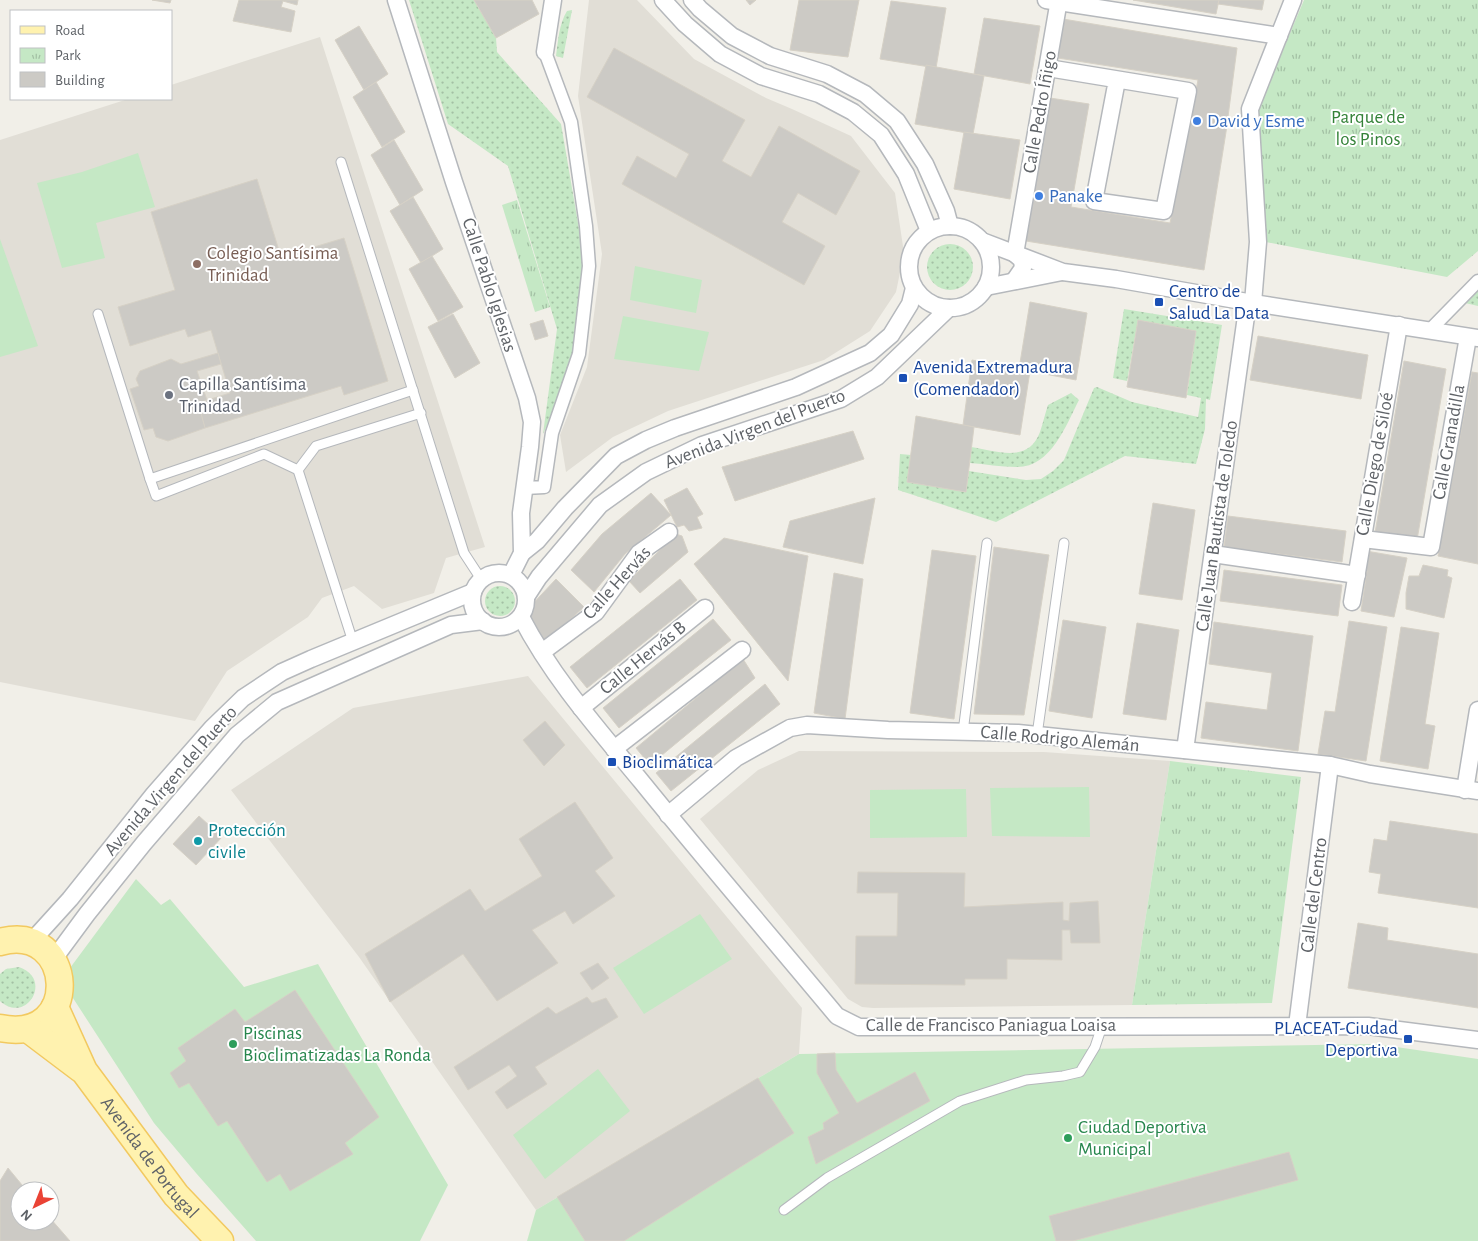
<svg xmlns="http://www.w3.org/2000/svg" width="1478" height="1241" font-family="'Alegreya Sans',sans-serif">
<defs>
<pattern id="grass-dots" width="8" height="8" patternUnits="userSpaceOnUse" patternTransform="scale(1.25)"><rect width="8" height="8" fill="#c5e8c5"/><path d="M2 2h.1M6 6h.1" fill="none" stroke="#a3c0a4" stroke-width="1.8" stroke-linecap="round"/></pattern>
<pattern id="park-tufts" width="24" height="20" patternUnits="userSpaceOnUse" patternTransform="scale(1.25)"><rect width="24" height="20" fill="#c5e8c5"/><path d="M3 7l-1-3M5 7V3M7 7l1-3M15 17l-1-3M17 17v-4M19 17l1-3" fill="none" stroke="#a3c0a4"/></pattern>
</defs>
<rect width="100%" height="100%" fill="#f1efe8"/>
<g fill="#e1ded6">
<polygon points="589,0 637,0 694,59 766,98 792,109 851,136 895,193 904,253 896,292 870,331 824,360 668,411 613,437 566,472 560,435 587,367 602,254 578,96"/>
<polygon points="320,37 485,547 446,558 434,593 382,609 354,586 322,598 308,617 227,671 195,721 0,682 0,140 128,99 171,99 171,85"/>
<polygon points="528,676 802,1008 799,1054 536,1210 359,957 231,790 353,708"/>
<polygon points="799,751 1044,752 1170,761 1132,1005 873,1008 862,1007 848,999 700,819 758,770"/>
</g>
<g fill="url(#grass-dots)">
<polygon points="409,0 474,0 496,38 497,52 561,124 583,252 582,291 573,357 560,396 543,434 557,329 508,166 448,124"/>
<path d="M572,10L563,58L556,56C558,41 559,24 567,11Z"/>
<circle cx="950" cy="267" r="23"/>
<polygon points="1478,291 1478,306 1465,303"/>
<polygon points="1124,309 1222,325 1210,400 1206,399 1205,429 1196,464 1125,456 996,522 898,490 900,454 911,455 907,482 966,492 969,471 1026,480 1041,479 1053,471 1064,460 1094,388 1097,387 1132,402 1198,417 1201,398 1187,395 1196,331 1138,320 1127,381 1113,378"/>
<path d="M1071,393L1079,400C1066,425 1051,468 1016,467C1001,467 985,464 970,463L971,447C997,451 1028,464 1040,432C1043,423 1045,414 1048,405Z"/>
<circle cx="500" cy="601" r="15"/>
<path d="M19,967C54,979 26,1025 0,1001V974L6,969Z"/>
</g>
<g fill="url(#park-tufts)">
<polygon points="1304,0 1478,0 1478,251 1447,277 1266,242 1258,109"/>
<polygon points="517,200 550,307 535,312 502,205"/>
<polygon points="1170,761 1301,777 1272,1003 1132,1005"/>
</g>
<g fill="#c5e8c5">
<polygon points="138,153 155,207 96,223 105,258 62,268 37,183 82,172"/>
<polygon points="0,239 38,346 0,357"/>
<polygon points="635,266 702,280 696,313 630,300"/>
<polygon points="623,316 709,332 699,371 614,359"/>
<polygon points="1089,787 1090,837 992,836 990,788"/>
<polygon points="966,789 967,837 870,838 870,790"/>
<polygon points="136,879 161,905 170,899 244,987 318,964 448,1185 420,1241 256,1241 196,1173 154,1123 71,995 70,968"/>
<polygon points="700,914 732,959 644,1014 613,968"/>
<polygon points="1376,1044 1478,1059 1478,1241 527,1241 536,1210 799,1054"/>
<polygon points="598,1069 630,1111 545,1179 513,1135"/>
</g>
<g fill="#cccac5" stroke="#d6d1c6">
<polygon points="152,0 171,0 170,3"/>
<polygon points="239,0 298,0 297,5 283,1 281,7 295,11 291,32 233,21"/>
<polygon points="474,0 532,0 539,14 496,38"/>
<polygon points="746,0 756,0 750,5"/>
<polygon points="799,0 859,0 848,57 790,50"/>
<polygon points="1133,0 1219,0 1216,14"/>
<polygon points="1219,0 1264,0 1262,10 1218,4"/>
<polygon points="891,1 946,8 936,68 880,59"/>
<polygon points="984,18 1040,26 1030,84 974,74"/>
<polygon points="1063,19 1237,48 1226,132 1204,270 1026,241 1050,98 1089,104 1071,207 1170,223 1198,80 1058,58"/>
<polygon points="359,26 388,74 364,90 335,40"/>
<polygon points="614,48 745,120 722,161 751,177 779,126 860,171 836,215 798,193 782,222 825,246 804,285 622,184 637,156 676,178 689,154 587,97"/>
<polygon points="926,65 984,76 973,134 915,124"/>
<polygon points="376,82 405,132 382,147 353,97"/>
<polygon points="964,132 1020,140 1010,199 954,189"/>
<polygon points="394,140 423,190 400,205 371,155"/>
<polygon points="257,179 281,257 344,238 388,381 344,395 341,386 205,428 198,403 230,393 211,330 188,337 185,329 130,346 118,307 175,290 151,212"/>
<polygon points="413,197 443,249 421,263 390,211"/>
<polygon points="432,256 463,307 438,321 409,269"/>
<polygon points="1030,302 1087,313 1076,380 1019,369"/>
<polygon points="453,314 480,363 455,378 428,327"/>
<polygon points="543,320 548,336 535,340 530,324"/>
<polygon points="1138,320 1196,331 1186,398 1127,387"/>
<polygon points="1258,336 1368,355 1361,399 1250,380"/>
<polygon points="218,353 221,364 197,371 207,400 198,403 205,428 168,441 156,437 153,428 144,430 130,389 139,386 136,379 140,371 171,359 181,364"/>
<polygon points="972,360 1030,371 1020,435 963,425"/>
<polygon points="1404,361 1446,369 1417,540 1375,533"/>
<polygon points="1472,372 1478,373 1478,564 1438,556"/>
<polygon points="916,416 974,427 966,492 907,482"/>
<polygon points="853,431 864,459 735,501 722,467"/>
<polygon points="687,488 703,514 697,517 702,528 689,531 684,525 677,527 664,500"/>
<polygon points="651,493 671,515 625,554 594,592 571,570 602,534"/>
<polygon points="875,498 863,564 783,547 790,521"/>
<polygon points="1153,503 1195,510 1182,600 1139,594"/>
<polygon points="1228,516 1346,531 1342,562 1224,547"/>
<polygon points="676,534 682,536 688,552 640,593 629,581"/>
<polygon points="724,538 808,556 788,681 694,564"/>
<polygon points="994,547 1049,555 1024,715 974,714"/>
<polygon points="932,550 976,556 954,719 910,713"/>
<polygon points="1366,551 1407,558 1394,617 1361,611 1367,571 1363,569"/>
<polygon points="1423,565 1448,570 1447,576 1452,578 1444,618 1406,609 1406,593 1409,576 1419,576"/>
<polygon points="1224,570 1342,585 1338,616 1220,601"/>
<polygon points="834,573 863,579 845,719 814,713"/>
<polygon points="556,579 584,607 545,642 535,633 527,610"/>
<polygon points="680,579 697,600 587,688 570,667"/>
<polygon points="713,619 731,640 619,728 603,708"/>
<polygon points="1063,620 1106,627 1092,718 1049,711"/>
<polygon points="1349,621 1387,627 1366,761 1318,754 1325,711 1335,712"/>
<polygon points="1214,622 1313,636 1298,751 1201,738 1206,702 1267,710 1272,673 1209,664"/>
<polygon points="1137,623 1179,630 1166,720 1123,714"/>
<polygon points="1401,627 1439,633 1425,724 1435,726 1428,769 1380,761"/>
<polygon points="743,659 755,678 650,765 636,748"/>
<polygon points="765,684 780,704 671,791 656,773"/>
<polygon points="545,721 565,745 544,766 523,740"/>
<polygon points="575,802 613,858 595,871 615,896 573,924 565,911 532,930 558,963 497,1001 463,954 390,1002 365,954 470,889 485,911 542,876 519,839"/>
<polygon points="199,816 222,837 196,865 173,844"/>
<polygon points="1390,821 1478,834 1478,908 1378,893 1381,874 1369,872 1374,839 1387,841"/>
<polygon points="858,872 965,873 964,907 1063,902 1063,920 1069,921 1070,903 1098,901 1100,943 1071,943 1070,930 1062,930 1062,960 1007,959 1007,979 965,979 965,985 855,984 856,936 897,936 898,893 857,893"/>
<polygon points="1358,923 1388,928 1387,940 1478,954 1478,1008 1348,988"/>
<polygon points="598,963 609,978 592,990 580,973"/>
<polygon points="295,990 379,1117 345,1143 353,1154 290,1191 280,1174 267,1182 227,1121 218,1126 189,1083 179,1088 170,1073 186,1061 178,1048 235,1009 245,1022"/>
<polygon points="587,997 592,1003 606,998 618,1017 535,1067 547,1084 507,1109 495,1092 517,1076 509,1065 468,1090 454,1067 548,1007 556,1014"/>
<polygon points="835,1053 836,1070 857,1103 915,1072 930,1101 816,1164 808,1137 824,1129 823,1123 839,1113 817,1073 817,1054"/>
<polygon points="758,1078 794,1133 624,1241 585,1241 557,1197"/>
<polygon points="1289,1152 1298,1180 1073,1241 1056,1241 1049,1216"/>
<polygon points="8,1168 27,1191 20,1191 20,1221 50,1221 50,1218 70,1241 0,1241 0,1181"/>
</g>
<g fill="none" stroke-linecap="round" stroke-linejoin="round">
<defs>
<g id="service">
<polyline points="341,162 464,553 481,579"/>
<polyline points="98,314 150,479 413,390"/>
<polyline points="150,479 156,496 264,454 298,470"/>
<polyline points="353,642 298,470 316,446 421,413"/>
<polyline points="963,732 987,543"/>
<polyline points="1037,735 1064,543"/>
<polyline points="784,1210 827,1178 960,1101 1026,1080 1063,1076 1080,1072 1095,1047 1102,1026"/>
</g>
<g id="pedestrian">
<polyline points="1430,330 1478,281"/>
<polyline points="525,488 544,487 552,433 579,354 589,266 586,226 571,122 545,52"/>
</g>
<g id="minor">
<polyline points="396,0 454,182 527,398 532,422 530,447 521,513 522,553 511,575"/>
<polyline points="663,0 685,24 720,54 761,76 819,94 853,112 881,135 906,174 929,231"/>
<polyline points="692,0 700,9 732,36 770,56 827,74 865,94 897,121 925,164 946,211 950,226"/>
<polyline points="1046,0 1279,36"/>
<polyline points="545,52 553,0"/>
<polyline points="1048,68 1188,91 1164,211 1094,201 1117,80"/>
<circle cx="950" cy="267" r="41"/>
<polyline points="982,241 1063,272 1116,279 1253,303 1478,338"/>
<polyline points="1014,281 1023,268 1022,260 1015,254 1059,0"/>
<polyline points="986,287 1062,272"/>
<polyline points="1253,303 1258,242 1250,109 1293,0"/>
<polyline points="1363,539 1431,547 1468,337"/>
<polyline points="522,553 537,541 565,508 616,456 646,440 675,428 796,387 870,353 891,335 910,304 914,288"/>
<polyline points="1213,554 1357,575"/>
<circle cx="499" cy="600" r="27"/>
<polyline points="526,597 539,577 600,505 646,472 702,445 841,399 877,377 949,308"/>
<polyline points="1352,602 1399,325"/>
<path d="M521,617C552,677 598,729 641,781C705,860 772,938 837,1016L859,1027L1368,1026L1478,1040"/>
<polyline points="542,652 596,612 639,553 669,532"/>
<polyline points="581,708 705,608"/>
<polyline points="614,749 742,650"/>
<polyline points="1185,750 1248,302"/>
<polyline points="1465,790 1478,710"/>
<polyline points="668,815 736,758 790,728 807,725 888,730 1018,733 1330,765 1370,774 1478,791"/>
<polyline points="31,942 70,899 154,794 212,728 243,698 282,672 311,659 473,592"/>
<polyline points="53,960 87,914 144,843 237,735 277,702 451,625 483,621"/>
<polyline points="1297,1026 1330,765"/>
</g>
<g id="primary">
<path d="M0,942C75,921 84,1045 0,1028"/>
<path id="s1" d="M55,1007L84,1071L176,1195L220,1241"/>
<polyline points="28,1029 81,1069"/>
</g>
</defs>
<use href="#service" stroke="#b5b8bc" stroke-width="11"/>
<use href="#pedestrian" stroke="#b5b8bc" stroke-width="15"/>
<use href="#minor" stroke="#b5b8bc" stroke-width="19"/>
<use href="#primary" stroke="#f2c960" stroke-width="29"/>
<use href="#service" stroke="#fff" stroke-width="9"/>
<use href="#pedestrian" stroke="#fff" stroke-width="12"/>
<use href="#minor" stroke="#fff" stroke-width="16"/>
<use href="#primary" stroke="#fff2af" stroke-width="26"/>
</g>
<g fill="#3f7fe0" stroke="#fff" stroke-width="2">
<circle cx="1197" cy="121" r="5"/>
<circle cx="1039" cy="196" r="5"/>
</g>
<circle fill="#8d6e63" stroke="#fff" stroke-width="2" cx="197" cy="264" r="5"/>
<g fill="#1a4fb4" stroke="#fff" stroke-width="2">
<rect x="1154" y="297" width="10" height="10" rx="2.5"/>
<rect x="898" y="373" width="10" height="10" rx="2.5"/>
<rect x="607" y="757" width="10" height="10" rx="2.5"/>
<rect x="1403" y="1034" width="10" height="10" rx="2.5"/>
</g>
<circle fill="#6b7280" stroke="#fff" stroke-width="2" cx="169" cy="395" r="5"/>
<circle fill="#0f9aa8" stroke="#fff" stroke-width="2" cx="198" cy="841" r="5"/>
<g fill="#2e9e5b" stroke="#fff" stroke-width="2">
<circle cx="233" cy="1044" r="5"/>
<circle cx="1068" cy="1138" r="5"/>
</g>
<g text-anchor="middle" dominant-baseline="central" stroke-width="4" stroke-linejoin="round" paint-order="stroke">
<g font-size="19" fill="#5f6368" stroke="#fff">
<text transform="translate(1040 112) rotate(-80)">Calle Pedro Íñigo</text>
<text transform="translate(489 285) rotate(72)">Calle Pablo Iglesias</text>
<text transform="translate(755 429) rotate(-21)">Avenida Virgen del Puerto</text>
<text transform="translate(1449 442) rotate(-80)">Calle Granadilla</text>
<text transform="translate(1375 464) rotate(-80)">Calle Diego de Siloé</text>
<text transform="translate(1217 526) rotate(-82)">Calle Juan Bautista de Toledo</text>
<text transform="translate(617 583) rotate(-48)">Calle Hervás</text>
<text transform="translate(643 658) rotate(-39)">Calle Hervás B</text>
<text transform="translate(1060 739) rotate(5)">Calle Rodrigo Alemán</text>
<text transform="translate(171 781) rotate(-49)">Avenida Virgen del Puerto</text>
<text transform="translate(1314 895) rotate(-83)">Calle del Centro</text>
<text x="991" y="1025">Calle de Francisco Paniagua Loaisa</text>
<text stroke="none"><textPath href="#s1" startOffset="179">Avenida de Portugal</textPath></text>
</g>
<g font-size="19" fill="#348238" stroke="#fff">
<text x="1368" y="117">Parque de<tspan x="1368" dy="22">los Pinos</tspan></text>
</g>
<g font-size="19" fill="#366cbe" stroke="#fff" text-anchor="start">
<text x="1207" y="121">David y Esme</text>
<text x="1049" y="196">Panake</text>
</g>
<g font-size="19" fill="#785e54" stroke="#fff" text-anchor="start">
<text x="207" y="253">Colegio Santísima<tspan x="207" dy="22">Trinidad</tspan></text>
</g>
<g font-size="19" fill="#164399" stroke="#fff" text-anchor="start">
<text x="1169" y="291">Centro de<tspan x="1169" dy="22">Salud La Data</tspan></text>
<text x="913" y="367">Avenida Extremadura<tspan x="913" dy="22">(Comendador)</tspan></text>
<text x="622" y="762">Bioclimática</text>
<text x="1398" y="1028" text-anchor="end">PLACEAT-Ciudad<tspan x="1398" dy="22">Deportiva</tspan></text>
</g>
<g font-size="19" fill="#5b616d" stroke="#fff" text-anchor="start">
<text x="179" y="384">Capilla Santísima<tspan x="179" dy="22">Trinidad</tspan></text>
</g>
<g font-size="19" fill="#0d838f" stroke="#fff" text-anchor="start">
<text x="208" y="830">Protección<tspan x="208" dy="22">civile</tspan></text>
</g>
<g font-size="19" fill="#27864d" stroke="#fff" text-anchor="start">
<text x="243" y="1033">Piscinas<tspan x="243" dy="22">Bioclimatizadas La Ronda</tspan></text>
<text x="1078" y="1127">Ciudad Deportiva<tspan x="1078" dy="22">Municipal</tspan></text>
</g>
</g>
<rect x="10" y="10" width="162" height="90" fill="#ffffff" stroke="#bfc1c3"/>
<rect x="20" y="26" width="25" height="8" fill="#fff2af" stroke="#bfc1c3"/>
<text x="55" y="35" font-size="15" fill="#5f6368">Road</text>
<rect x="20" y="48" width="25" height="15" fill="url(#park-tufts)" stroke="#bfc1c3"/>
<text x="55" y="60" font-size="15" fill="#5f6368">Park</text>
<rect x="20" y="72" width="25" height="15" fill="#cccac5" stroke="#bfc1c3"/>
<text x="55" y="85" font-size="15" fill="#5f6368">Building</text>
<g transform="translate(35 1206) rotate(223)"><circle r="24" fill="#ffffff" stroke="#bfc1c3"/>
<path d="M0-4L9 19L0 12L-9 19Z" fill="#ea4335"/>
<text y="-8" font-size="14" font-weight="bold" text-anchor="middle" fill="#5f6368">N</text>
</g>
</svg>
